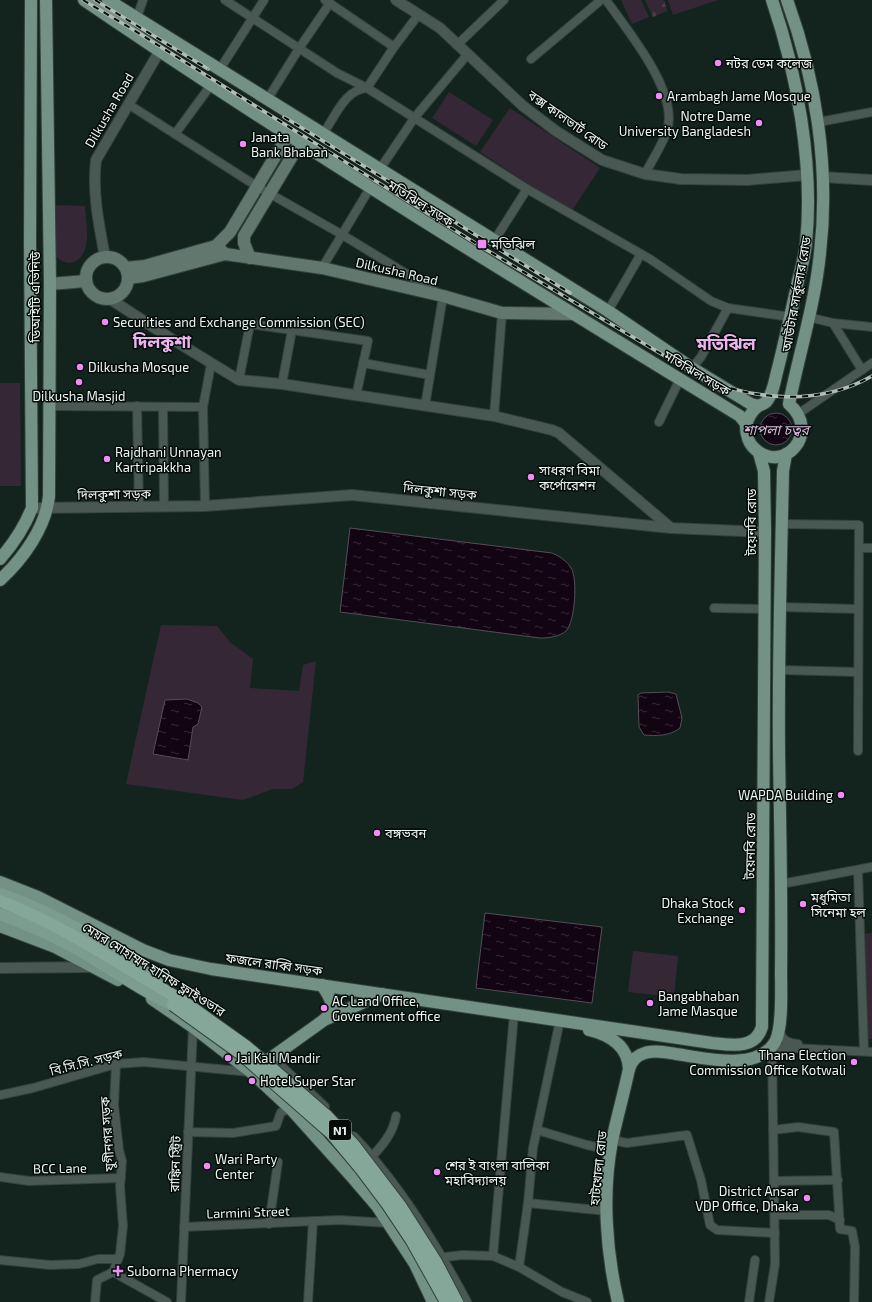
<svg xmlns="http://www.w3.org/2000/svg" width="872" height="1302" font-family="'Exo 2','Noto Sans Bengali',sans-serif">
<defs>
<pattern id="forest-firs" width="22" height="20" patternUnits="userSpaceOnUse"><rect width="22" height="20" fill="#362737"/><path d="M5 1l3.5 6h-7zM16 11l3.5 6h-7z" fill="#4a3c4b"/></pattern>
<pattern id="water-ripples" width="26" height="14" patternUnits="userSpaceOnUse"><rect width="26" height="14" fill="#130414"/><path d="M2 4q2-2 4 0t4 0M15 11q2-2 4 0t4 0" fill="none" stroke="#362937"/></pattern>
</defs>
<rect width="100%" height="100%" fill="#13241e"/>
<polygon fill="url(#forest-firs)" points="645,0 664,0 667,11 653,17"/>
<g fill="#362737">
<polygon points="621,0 641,0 649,17 632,24"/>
<polygon points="668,0 718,0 673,15"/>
<polygon points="449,92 493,120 476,146 432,118"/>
<polygon points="510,108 600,168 571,212 480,152"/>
<path d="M54,205L85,206C86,223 93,254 74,262C67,265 60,260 54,255Z"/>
<polygon points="0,383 20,383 21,486 0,486"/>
<polygon points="161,625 217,626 230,642 253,659 250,688 299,691 303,665 316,661 303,782 292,789 273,789 243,800 126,784"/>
<polygon points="872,933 872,1039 867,1039 864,934"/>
<polygon points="633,951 678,956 674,997 628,992"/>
</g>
<g fill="url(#water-ripples)" stroke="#544d57">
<circle cx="776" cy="429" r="16"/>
<path d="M350,528L552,553C559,556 567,561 571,568C578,578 575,622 566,631C559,637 548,638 540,638L340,612Z"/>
<path d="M668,692L676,694L682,718L680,728C670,736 657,736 644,735L639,727L638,695L641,693Z"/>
<polygon points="187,699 198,703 202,707 198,724 193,727 188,760 153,754 165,700"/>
<polygon points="485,913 602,927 592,1003 476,988"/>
</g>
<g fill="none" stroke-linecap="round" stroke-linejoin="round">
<defs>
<g id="minor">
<polyline points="225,0 337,73 367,88 394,47 419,14"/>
<polyline points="325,0 394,47"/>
<path d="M606,0C627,30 676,88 668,127C666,139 651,162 645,174"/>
<polyline points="137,17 143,0"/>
<polyline points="457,45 504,0"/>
<polyline points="531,59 601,0"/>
<polyline points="220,69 264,0"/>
<polyline points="267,100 300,47 330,3"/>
<polyline points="128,104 258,187 341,234 443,296 425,406"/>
<polyline points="819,122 872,112"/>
<polyline points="175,134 211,85"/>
<path d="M323,134C335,117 345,89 367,88L527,189L650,259L711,301L728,308L791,317"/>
<polyline points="380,169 415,117 467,55"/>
<polyline points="494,241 527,189"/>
<polyline points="322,268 370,188"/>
<polyline points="608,311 641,254"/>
<polyline points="808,317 833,323 862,370"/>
<polyline points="833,323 872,327"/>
<polyline points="363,363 430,375"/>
<polyline points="692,368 701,357 728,308"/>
<polyline points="239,380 250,324 368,341 356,396"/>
<polyline points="282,384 292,330"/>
<polyline points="48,406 203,407"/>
<polyline points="137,406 139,507"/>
<polyline points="163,407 164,507"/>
<polyline points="798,414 872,363"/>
<polyline points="494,416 502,313"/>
<polyline points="659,422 680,379"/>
<polyline points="205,506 203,407 211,364"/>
<polyline points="782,524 859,525 858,751"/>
<polyline points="859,548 872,548"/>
<polyline points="780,607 858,609"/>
<polyline points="714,608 764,609"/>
<polyline points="780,670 858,672"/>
<polyline points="858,871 864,1051"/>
<polyline points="781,884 872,867"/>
<path d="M779,1030C782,1040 787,1043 798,1044"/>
<polyline points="0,1095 33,1088 116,1064 144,1062 250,1072"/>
<polyline points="537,1130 587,1145 611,1150"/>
<polyline points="773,1130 798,1127 834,1132 840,1229 852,1231 855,1247 854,1302"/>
<polyline points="188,1132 233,1133 276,1126 281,1112 291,1109"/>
<polyline points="612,1140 627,1143 687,1135 701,1180 710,1225 717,1230 775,1233"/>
<path d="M367,1162C380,1148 393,1135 396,1116"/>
<polyline points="0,1177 29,1181 121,1178"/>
<polyline points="774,1181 838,1180"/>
<polyline points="528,1203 607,1211"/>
<polyline points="775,1215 829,1215 840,1220"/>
<polyline points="269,1224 278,1162"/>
<polyline points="184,1227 339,1220 389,1223"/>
<polyline points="493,1256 514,1014"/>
<polyline points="437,1258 462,1255 493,1256 519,1267 562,1292 587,1302"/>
<polyline points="0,1260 50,1265 79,1264 98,1259 118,1259"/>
<polyline points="519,1267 528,1203 533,1148 560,1020"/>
<polyline points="113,1272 120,1254 123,1226 120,1186 122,1161 119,1150 114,1105 116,1064"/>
<polyline points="113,1272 167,1302"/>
<polyline points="95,1302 97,1280 113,1272"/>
<polyline points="181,1302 193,1027"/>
<polyline points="308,1302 313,1221"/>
<polyline points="749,1302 755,1260"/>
<polyline points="769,1302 775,1264 772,1047 872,1052"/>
</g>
<g id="tertiary">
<polyline points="396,0 440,28 523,106 556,131 602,160 645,174 681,179 747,180 807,175"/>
<polyline points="823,177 872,180"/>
<path d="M105,257C99,225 92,192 96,160L159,52"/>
<polyline points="110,299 167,336 239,380 282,384 494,416 552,430 559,433 671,528"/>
<polyline points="32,508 205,506 352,495 671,528 765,532"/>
<polyline points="0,968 94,967"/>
<polyline points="271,1058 324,1107"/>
<path d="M353,1137C399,1185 435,1244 466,1302"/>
</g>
<g id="secondary">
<polyline points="216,246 225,254 322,268 443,296 502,313 573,314"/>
<circle cx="107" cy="278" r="21"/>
<polyline points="250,258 244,243 244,236 300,143"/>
<polyline points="126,268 145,266 216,246 230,232 288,135"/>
<polyline points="128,278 143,276 225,254"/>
<polyline points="50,284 86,281"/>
</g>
<g id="primary">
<path d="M84,0C298,146 519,281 740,416L747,425"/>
<polyline points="108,0 608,311 692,368 751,404 758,406"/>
<path d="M772,0C797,73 814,166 806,243C805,256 801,269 798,281C791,313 784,345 776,376C774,385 772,395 766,402C764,404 760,405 758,406C752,411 747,419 746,427C746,435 749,444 755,449C783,475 822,433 789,404C799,354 815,304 820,253C830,168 816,80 787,0"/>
<path d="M0,559C14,543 24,528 32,508L30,242L31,0"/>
<path d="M0,580C23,559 46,527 49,496L50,284L46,0"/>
<path d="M0,882L38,897L143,950L169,960L211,969L712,1043C731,1045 755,1050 762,1027L765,532L764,471L759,453"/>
<polyline points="0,926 55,947 118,980"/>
<path d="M322,985C330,997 337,1007 325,1019"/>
<polyline points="152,999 193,1027 251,1072 291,1109 353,1178 377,1206 415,1264 433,1302"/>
<path d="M589,1030C610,1035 628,1046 629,1069"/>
<polyline points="257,1068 324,1020 382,994"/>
<path d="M618,1302C606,1251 602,1193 612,1141C617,1117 624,1093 629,1069C631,1063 634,1058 640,1055C651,1049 664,1052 676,1054C705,1058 757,1072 775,1042C783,1028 781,989 781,972C782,898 780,825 779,751C778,658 781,564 783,471L786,454"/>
</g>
<g id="trunk">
<path d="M0,894C57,914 109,944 157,981"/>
<path d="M0,914C30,925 59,938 86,954C115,971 143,992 173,1005"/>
</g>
<path id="motorway" d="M0,901C65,926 120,965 180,999"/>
</defs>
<use href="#minor" stroke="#31423c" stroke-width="10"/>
<use href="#tertiary" stroke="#31423c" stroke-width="12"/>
<use href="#secondary" stroke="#31423c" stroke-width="14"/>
<use href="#primary" stroke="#31423c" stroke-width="14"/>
<use href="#trunk" stroke="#31423c" stroke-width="14"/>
<use href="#motorway" stroke="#31423c" stroke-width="14"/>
<use href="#minor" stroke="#4a5853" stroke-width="8"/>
<use href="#tertiary" stroke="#4a5853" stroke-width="10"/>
<use href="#secondary" stroke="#62786f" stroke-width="12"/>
<use href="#primary" stroke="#749185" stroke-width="12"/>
<use href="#trunk" stroke="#7c9c8f" stroke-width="12"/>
<use href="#motorway" stroke="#84a799" stroke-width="12"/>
<defs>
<g id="rail">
<path d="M83,0L132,29L480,246L700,377C754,401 820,406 872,376"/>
<polyline points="95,0 208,69"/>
<polyline points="284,117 570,293"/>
</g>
</defs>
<use href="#rail" stroke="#b0bdb7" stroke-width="3.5"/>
<use href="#rail" stroke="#050b09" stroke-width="2" stroke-dasharray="6" stroke-linecap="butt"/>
<defs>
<g id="motorway-bridge">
<polyline points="180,999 247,1047 327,1116 353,1144 401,1207 436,1262 457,1302"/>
<polyline points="173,1005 241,1054 331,1133 361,1169 388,1205 412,1241 446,1302"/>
</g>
</defs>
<use href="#motorway-bridge" stroke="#31423c" stroke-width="14" stroke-linecap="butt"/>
<use href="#motorway-bridge" stroke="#84a799" stroke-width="12"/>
</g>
<g fill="#f08bf5" stroke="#050b09" stroke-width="1.5">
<circle cx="718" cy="63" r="4"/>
<circle cx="659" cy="96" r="4"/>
<circle cx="759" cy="123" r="4"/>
<circle cx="243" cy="144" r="4"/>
<rect x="477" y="239" width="10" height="10" rx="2"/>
<circle cx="105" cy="322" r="4"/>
<circle cx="80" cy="367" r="4"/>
<circle cx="79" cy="382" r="4"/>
<circle cx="107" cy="459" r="4"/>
<circle cx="531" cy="477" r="4"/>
<circle cx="841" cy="795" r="4"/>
<circle cx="377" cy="833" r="4"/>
<circle cx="803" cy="904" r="4"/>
<circle cx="742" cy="910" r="4"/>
<circle cx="650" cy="1003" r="4"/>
<circle cx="324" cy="1008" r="4"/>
<circle cx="228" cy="1058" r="4"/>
<circle cx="854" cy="1062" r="4"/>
<circle cx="252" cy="1081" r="4"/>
<circle cx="207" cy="1166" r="4"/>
<circle cx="437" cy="1172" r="4"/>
<circle cx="807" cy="1198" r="4"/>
<path d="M116 1265h4v4h4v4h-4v4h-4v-4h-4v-4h4z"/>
</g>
<g text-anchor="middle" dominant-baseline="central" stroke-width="3" stroke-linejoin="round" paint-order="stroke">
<rect fill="#050b09" stroke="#a7b0ac" stroke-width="1" x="329" y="1120" width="22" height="20" rx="3"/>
<g font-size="12" font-weight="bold" fill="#ecf7f2">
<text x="340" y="1130">N1</text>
</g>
<g font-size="13" fill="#ecf7f2" stroke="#050b09" text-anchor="start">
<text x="726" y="63">নটর ডেম কলেজ</text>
<text x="667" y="96">Arambagh Jame Mosque</text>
<text x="751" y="116" text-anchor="end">Notre Dame<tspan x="751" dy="15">University Bangladesh</tspan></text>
<text x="251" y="137">Janata<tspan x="251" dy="15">Bank Bhaban</tspan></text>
<text x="491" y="244">মতিঝিল</text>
<text x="113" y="322">Securities and Exchange Commission (SEC)</text>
<text x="88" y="367">Dilkusha Mosque</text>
<text x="79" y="396" text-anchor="middle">Dilkusha Masjid</text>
<text x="115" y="452">Rajdhani Unnayan<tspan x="115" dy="15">Kartripakkha</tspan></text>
<text x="539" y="470">সাধরণ বিমা<tspan x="539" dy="15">কর্পোরেশন</tspan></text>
<text x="833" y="795" text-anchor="end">WAPDA Building</text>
<text x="385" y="833">বঙ্গভবন</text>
<text x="811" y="897">মধুমিতা<tspan x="811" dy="15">সিনেমা হল</tspan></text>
<text x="734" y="903" text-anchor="end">Dhaka Stock<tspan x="734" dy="15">Exchange</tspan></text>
<text x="658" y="996">Bangabhaban<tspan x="658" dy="15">Jame Masque</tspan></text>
<text x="332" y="1001">AC Land Office,<tspan x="332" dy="15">Government office</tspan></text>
<text x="846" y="1055" text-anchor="end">Thana Election<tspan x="846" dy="15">Commission Office Kotwali</tspan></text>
<text x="236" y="1058">Jai Kali Mandir</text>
<text x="260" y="1081">Hotel Super Star</text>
<text x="215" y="1159">Wari Party<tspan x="215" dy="15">Center</tspan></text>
<text x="445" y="1165">শের ই বাংলা বালিকা<tspan x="445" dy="15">মহাবিদ্যালয়</tspan></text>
<text x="799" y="1191" text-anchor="end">District Ansar<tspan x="799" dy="15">VDP Office, Dhaka</tspan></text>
<text x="127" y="1271">Suborna Phermacy</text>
</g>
<g font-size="13" fill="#ecf7f2" stroke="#050b09">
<text transform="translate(109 110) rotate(-60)">Dilkusha Road</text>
<text transform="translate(568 120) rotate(35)">বক্স কালভার্ট রোড</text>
<text transform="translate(421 203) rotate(32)">মতিঝিল সড়ক</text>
<text transform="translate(397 271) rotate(13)">Dilkusha Road</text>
<text transform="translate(796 294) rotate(-80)">আউটার সার্কুলার রোড</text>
<text transform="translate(35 297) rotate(-90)">ডিআইটি এভিনিউ</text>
<text transform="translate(697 373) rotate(31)">মতিঝিল সড়ক</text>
<text transform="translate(440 491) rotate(6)">দিলকুশা সড়ক</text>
<text transform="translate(114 494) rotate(-1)">দিলকুশা সড়ক</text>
<text transform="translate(751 522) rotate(-90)">টয়েনবি রোড</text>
<text transform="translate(750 846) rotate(-89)">টয়েনবি রোড</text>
<text transform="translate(274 964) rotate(8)">ফজলে রাব্বি সড়ক</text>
<text transform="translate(154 969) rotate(32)">মেয়র মোহাম্মদ হানিফ ফ্লাইওভার</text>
<text transform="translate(86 1062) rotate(-14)">বি.সি.সি. সড়ক</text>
<text transform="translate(107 1134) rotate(-94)">যুগীনগর সড়ক</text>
<text transform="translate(175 1164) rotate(-88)">রাঙ্কিন স্ট্রিট</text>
<text transform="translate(60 1168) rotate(-1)">BCC Lane</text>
<text transform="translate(598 1168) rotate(-84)">হাটখোলা রোড</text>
<text transform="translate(248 1212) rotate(-2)">Larmini Street</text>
</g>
<g font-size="14" font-style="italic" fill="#ddb4de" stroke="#050b09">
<text x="776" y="429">শাপলা চত্বর</text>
</g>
<g font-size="17" font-weight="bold" fill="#edb5ef" stroke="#050b09">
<text x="162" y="341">দিলকুশা</text>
<text x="726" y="343">মতিঝিল</text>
</g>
</g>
</svg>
